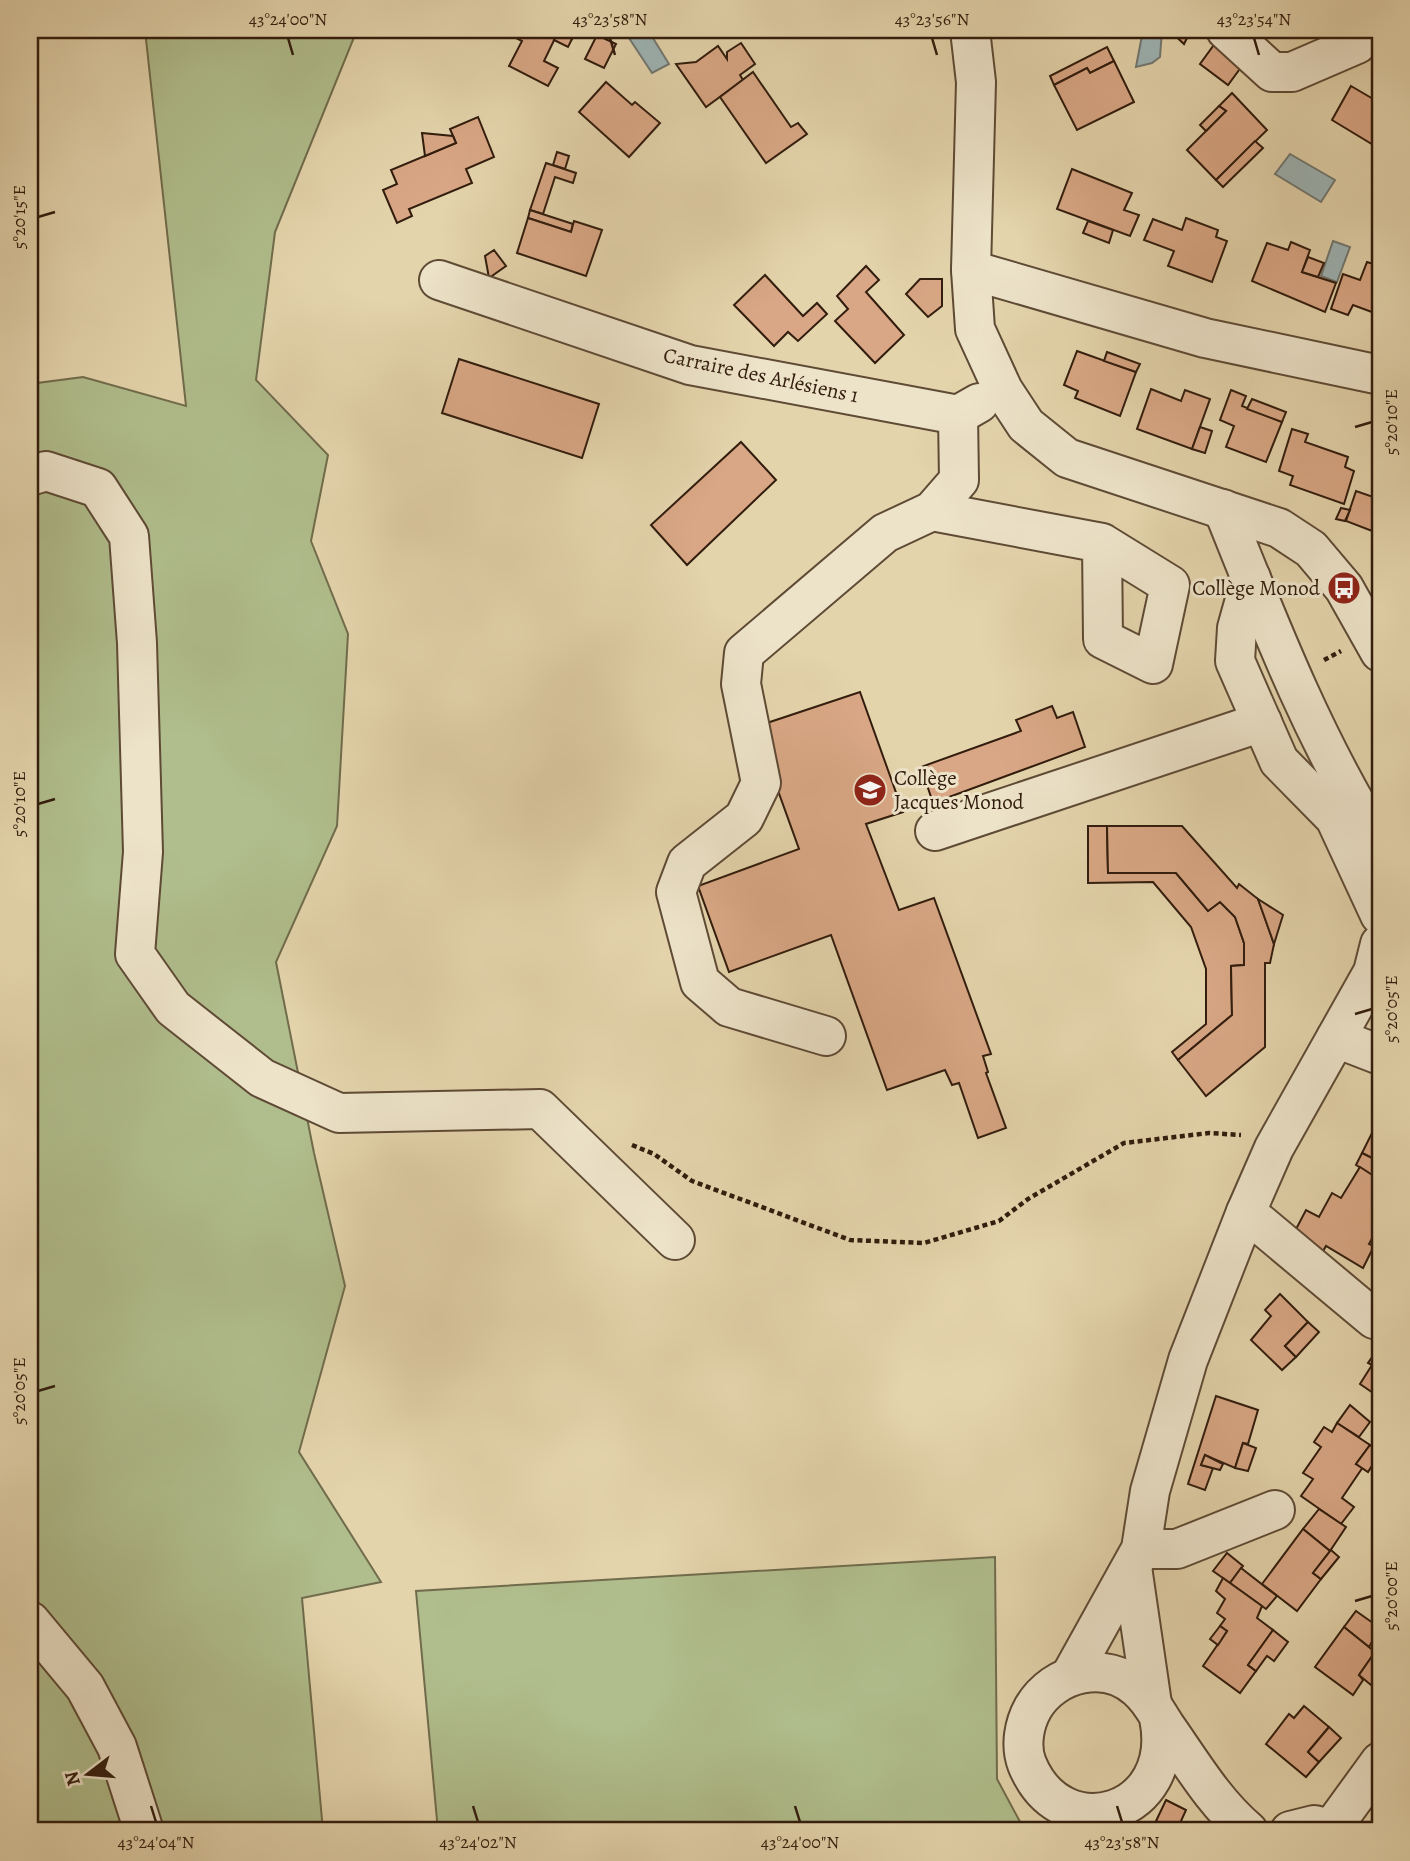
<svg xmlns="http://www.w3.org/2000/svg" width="1410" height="1861" font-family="Alegreya,serif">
<rect width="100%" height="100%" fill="#e4d4ac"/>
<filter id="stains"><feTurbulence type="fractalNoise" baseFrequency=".00286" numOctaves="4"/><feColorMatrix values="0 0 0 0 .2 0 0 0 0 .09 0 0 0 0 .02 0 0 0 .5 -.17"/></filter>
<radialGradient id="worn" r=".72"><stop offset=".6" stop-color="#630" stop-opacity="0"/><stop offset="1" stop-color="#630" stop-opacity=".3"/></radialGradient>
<g fill="#b0bd8c" stroke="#706c4c" stroke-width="2">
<polygon points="145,30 357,30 275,232 256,380 328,455 311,541 348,634 337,826 276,962 314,1153 345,1286 299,1452 381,1582 302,1598 323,1831 30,1831 30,384 83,377 186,406"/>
<polygon points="995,1557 997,1779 1025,1831 438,1831 416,1591"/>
</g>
<g fill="#9db5b6" stroke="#727872" stroke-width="2">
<polygon points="630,30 648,30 669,64 652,73 629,38"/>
<polygon points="1143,30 1162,30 1160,57 1152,63 1136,67"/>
<polygon points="1290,154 1335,180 1321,202 1275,174"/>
<polygon points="1333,241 1350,247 1337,282 1321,276"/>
</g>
<g fill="#d9a785" stroke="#311c0d" stroke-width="2">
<polygon points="500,30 577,30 572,39 558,32 544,61 558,68 548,86 509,66 522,41"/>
<polygon points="1169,30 1191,30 1184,44"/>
<polygon points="558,32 572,39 568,47 554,40"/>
<polygon points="597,35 616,44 604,68 585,59"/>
<polygon points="1216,42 1242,66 1228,85 1200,64"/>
<polygon points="741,43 755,64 740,75 743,80 706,107 676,64 696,62 718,46 727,59 727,52"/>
<polygon points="1107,47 1114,61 1090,73 1087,68 1054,85 1050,76"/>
<polygon points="1114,61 1134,102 1077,130 1054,85 1087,68 1090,73"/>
<polygon points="753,72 791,127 798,123 807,134 766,163 720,97"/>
<polygon points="606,82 632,105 635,102 660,123 629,157 579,112"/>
<polygon points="1351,86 1380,103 1380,149 1332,120"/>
<polygon points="1232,93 1267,130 1216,180 1187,150 1226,111 1219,106"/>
<polygon points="1219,106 1226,111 1206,131 1200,125"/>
<polygon points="478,117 494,157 466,169 472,183 409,209 412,216 397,223 383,190 397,184 391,170 456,143 450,129"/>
<polygon points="422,133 453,136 456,143 425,156"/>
<polygon points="1255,141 1263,148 1223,187 1216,180"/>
<polygon points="557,152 569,156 565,169 553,165"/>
<polygon points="546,163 576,173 573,183 555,177 543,214 530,210"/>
<polygon points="1072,169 1132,193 1124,210 1139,215 1130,236 1057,209"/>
<polygon points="530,210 573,224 571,232 528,218"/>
<polygon points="528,218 571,232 574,221 602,230 586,276 517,253"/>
<polygon points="1186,218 1218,230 1216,237 1227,241 1212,282 1168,266 1174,251 1144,240 1153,219 1182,230"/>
<polygon points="1088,221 1113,230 1109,243 1083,233"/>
<polygon points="1291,242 1310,250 1302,272 1336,283 1325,312 1252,281 1267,243 1288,250"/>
<polygon points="494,250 506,266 489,278 485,256"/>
<polygon points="1308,257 1324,263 1318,277 1302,272"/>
<polygon points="1367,262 1380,266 1380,315 1353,305 1348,315 1331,309 1343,274 1360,280"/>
<polygon points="866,266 879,280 866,292 904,335 875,363 835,321 848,309 837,296"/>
<polygon points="765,275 803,316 817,303 827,314 798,341 788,332 774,346 734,305"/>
<polygon points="920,279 942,279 942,306 928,317 906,294"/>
<polygon points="1077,351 1136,372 1120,416 1075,398 1078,391 1064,385"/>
<polygon points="1107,352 1140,364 1136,372 1104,361"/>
<polygon points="459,359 599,404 582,458 442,413"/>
<polygon points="1151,389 1181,401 1185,390 1210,399 1192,449 1137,429"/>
<polygon points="1231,390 1246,396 1242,406 1282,422 1266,462 1226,447 1234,426 1220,420"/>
<polygon points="1252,399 1286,412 1282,422 1247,409"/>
<polygon points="1200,427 1212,431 1205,453 1192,449"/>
<polygon points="1292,429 1308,434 1305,442 1348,457 1345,467 1354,471 1344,504 1290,485 1293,476 1279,471"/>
<polygon points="741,442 776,480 687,565 651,525"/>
<polygon points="1379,488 1380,534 1346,521 1356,491 1376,498"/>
<polygon points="1341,508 1350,510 1345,521 1336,519"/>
<polygon points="860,692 903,812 866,824 899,910 934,898 991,1054 983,1056 988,1072 986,1073 1006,1128 978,1138 959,1083 952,1085 945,1070 887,1090 831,935 729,972 698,886 799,849 755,727"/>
<polygon points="1052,706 1057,718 1073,712 1085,747 933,803 921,767 1021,731 1016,720"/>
<polygon points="1088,826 1107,826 1108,873 1176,873 1208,911 1220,902 1235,917 1244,943 1244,965 1231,966 1232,1015 1178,1060 1172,1052 1206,1024 1206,969 1191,927 1153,882 1088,883"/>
<polygon points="1107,826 1182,826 1237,888 1239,884 1258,899 1274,944 1270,963 1265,963 1265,1047 1206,1096 1178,1060 1232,1015 1231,966 1244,965 1244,943 1235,917 1220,902 1208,911 1176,873 1108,873"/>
<polygon points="1258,899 1283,915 1274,944"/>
<polygon points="1377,1123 1380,1124 1378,1161 1362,1153"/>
<polygon points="1362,1153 1380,1162 1380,1180 1356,1165"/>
<polygon points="1360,1167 1380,1180 1380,1224 1369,1244 1374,1246 1363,1268 1326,1246 1322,1253 1294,1233 1306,1210 1319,1217 1332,1193 1341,1198"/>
<polygon points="1280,1294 1308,1322 1285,1346 1296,1357 1282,1370 1251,1340 1271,1316 1265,1310"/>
<polygon points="1308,1322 1319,1332 1296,1357 1285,1346"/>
<polygon points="1380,1346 1380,1409 1374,1405 1379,1397 1360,1384 1372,1365 1368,1363"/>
<polygon points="1216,1396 1258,1410 1248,1444 1243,1443 1235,1468 1205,1455 1201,1465 1213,1468 1205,1490 1188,1484"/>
<polygon points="1350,1405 1370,1422 1359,1437 1337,1423"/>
<polygon points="1337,1423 1370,1445 1356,1464 1363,1467 1342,1498 1354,1507 1341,1524 1301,1496 1313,1479 1303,1473 1321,1447 1314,1442 1324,1427 1332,1432"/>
<polygon points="1243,1443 1256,1448 1248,1471 1235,1468"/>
<polygon points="1370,1445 1380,1453 1368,1472 1356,1464"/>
<polygon points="1205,1455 1223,1464 1220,1470 1201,1465"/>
<polygon points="1319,1509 1346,1527 1330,1551 1303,1529"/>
<polygon points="1303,1529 1330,1551 1313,1573 1321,1579 1297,1611 1262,1584"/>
<polygon points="1331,1550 1339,1557 1321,1579 1313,1573"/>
<polygon points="1227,1553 1243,1566 1230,1583 1213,1571"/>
<polygon points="1241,1568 1277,1596 1266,1609 1230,1583"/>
<polygon points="1223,1578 1262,1606 1257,1618 1273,1630 1248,1665 1256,1671 1240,1693 1203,1666 1227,1631 1220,1626 1225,1619 1217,1613 1225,1599 1216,1591"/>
<polygon points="1380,1596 1380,1611 1373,1603"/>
<polygon points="1356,1611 1380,1628 1369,1647 1344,1627"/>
<polygon points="1220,1626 1227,1631 1218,1645 1210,1639"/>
<polygon points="1344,1627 1375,1652 1359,1675 1363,1680 1353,1695 1315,1667"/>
<polygon points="1273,1630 1288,1642 1274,1661 1267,1656 1256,1671 1248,1665"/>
<polygon points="1375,1652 1380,1656 1380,1670 1371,1685 1359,1675"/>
<polygon points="1304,1706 1329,1727 1308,1752 1319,1762 1306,1777 1266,1744 1289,1714 1294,1718"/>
<polygon points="1329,1727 1341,1738 1319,1762 1308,1752"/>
<polygon points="1166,1800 1186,1810 1177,1830 1156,1821"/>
</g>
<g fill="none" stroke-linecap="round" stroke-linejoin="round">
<defs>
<g id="minor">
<polyline points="970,30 976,82 971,270 975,329 1003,390 1026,425 1067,458 1279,528 1311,549 1344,588 1380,652"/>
<polyline points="1226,30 1272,72 1292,72 1357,44"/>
<polyline points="971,270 1205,338 1380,375"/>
<polyline points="439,280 690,365 958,415 979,403"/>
<polyline points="30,476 46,471 98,488 129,536 137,643 143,852 135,954 173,1008 262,1078 339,1113 540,1109 675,1240"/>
<path d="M1223,509C1269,624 1314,740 1380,845"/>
<polyline points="932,511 1102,543 1103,639 1153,664 1170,585 1102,543"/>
<polyline points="1251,578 1237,628 1235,661 1279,761 1335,818 1380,915"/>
<polyline points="935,831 1262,722"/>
<polyline points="826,1036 729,1007 700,982 676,892 687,863 744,818 761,783 741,684 744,653 885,533 932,511 959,480 958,415"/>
<polyline points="1336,1038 1380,1055"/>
<polyline points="1246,1212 1374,1319"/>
<polyline points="1141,1549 1177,1549 1275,1510"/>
<polyline points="1132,1567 1152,1704"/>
<polyline points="30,1621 85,1687 117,1747 144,1831"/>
<polyline points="1071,1675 1141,1549 1150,1491 1188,1360 1246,1212 1274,1148 1373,972 1380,944"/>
<path d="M1159,1718C1179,1815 1062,1850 1027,1764C1020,1746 1024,1724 1033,1708C1054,1672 1106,1659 1138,1689C1151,1700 1157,1714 1166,1727C1192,1764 1214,1802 1248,1831"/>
<polyline points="1332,1828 1380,1762"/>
<polyline points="1290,1831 1314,1825 1339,1831"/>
</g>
</defs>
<use href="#minor" stroke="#5e4a35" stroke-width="42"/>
<g stroke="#311c0d" stroke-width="4.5" stroke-dasharray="5 3.5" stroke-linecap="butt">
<polyline points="1324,660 1341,651"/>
<polyline points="632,1145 654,1154 692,1181 850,1240 924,1243 999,1221 1028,1199 1124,1143 1209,1133 1241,1135"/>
</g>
<use href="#minor" stroke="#ede3c9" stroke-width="38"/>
</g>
<path fill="none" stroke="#311c0d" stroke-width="2.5" d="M288,38L293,55M610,38L615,55M932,38L937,55M1254,38L1259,55M38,217L55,212M1355,427L1372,422M38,804L55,799M1355,1014L1372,1009M38,1391L55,1386M1355,1601L1372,1596M151,1806L156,1822M473,1806L478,1822M795,1806L800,1822M1117,1806L1122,1822"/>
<defs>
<symbol id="bus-disc" viewBox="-11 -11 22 22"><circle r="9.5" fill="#8f2418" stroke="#ede3c9"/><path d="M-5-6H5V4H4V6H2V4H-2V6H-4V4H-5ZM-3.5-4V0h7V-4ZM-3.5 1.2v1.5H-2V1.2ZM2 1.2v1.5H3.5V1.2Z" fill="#fff"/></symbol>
<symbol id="school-disc" viewBox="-11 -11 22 22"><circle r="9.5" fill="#8f2418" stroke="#ede3c9"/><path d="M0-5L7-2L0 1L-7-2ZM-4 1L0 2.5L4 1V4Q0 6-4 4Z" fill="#fff"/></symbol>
</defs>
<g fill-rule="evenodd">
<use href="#bus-disc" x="1325" y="569" width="38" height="38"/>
<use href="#school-disc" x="851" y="771" width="38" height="38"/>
</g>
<g text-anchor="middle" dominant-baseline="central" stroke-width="6" stroke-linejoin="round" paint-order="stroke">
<g font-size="21" fill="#311c0d" stroke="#ede3c9">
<text transform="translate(761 375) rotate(12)">Carraire des Arlésiens 1</text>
</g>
<g font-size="21" fill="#311c0d" stroke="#ede3c9" text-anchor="end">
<text x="1320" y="588">Collège Monod</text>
<text x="894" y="778" text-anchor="start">Collège<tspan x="894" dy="24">Jacques Monod</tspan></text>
</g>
</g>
<rect width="1410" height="1861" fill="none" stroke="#e4d4ac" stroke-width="77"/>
<g transform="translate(88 1774) rotate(254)" stroke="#ede3c9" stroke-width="5" paint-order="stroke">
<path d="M0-5L12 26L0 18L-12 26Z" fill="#311c0d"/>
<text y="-10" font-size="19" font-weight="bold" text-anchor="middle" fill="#311c0d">N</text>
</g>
<rect x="38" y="38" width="1334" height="1784" fill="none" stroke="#311c0d" stroke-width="2.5"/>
<g font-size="18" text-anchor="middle" fill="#311c0d">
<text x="288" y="25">43°24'00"N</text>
<text x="610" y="25">43°23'58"N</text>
<text x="932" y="25">43°23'56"N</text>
<text x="1254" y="25">43°23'54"N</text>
<text transform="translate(19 217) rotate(-90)" y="6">5°20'15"E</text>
<text transform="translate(1391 422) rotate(-90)" y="6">5°20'10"E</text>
<text transform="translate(19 804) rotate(-90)" y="6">5°20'10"E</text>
<text transform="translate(1391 1009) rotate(-90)" y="6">5°20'05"E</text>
<text transform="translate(19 1391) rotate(-90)" y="6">5°20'05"E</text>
<text transform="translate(1391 1596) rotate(-90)" y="6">5°20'00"E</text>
<text x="156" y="1848">43°24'04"N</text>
<text x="478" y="1848">43°24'02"N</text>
<text x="800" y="1848">43°24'00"N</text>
<text x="1122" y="1848">43°23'58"N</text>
</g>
<rect width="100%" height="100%" filter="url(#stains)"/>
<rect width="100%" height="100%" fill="url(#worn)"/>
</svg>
